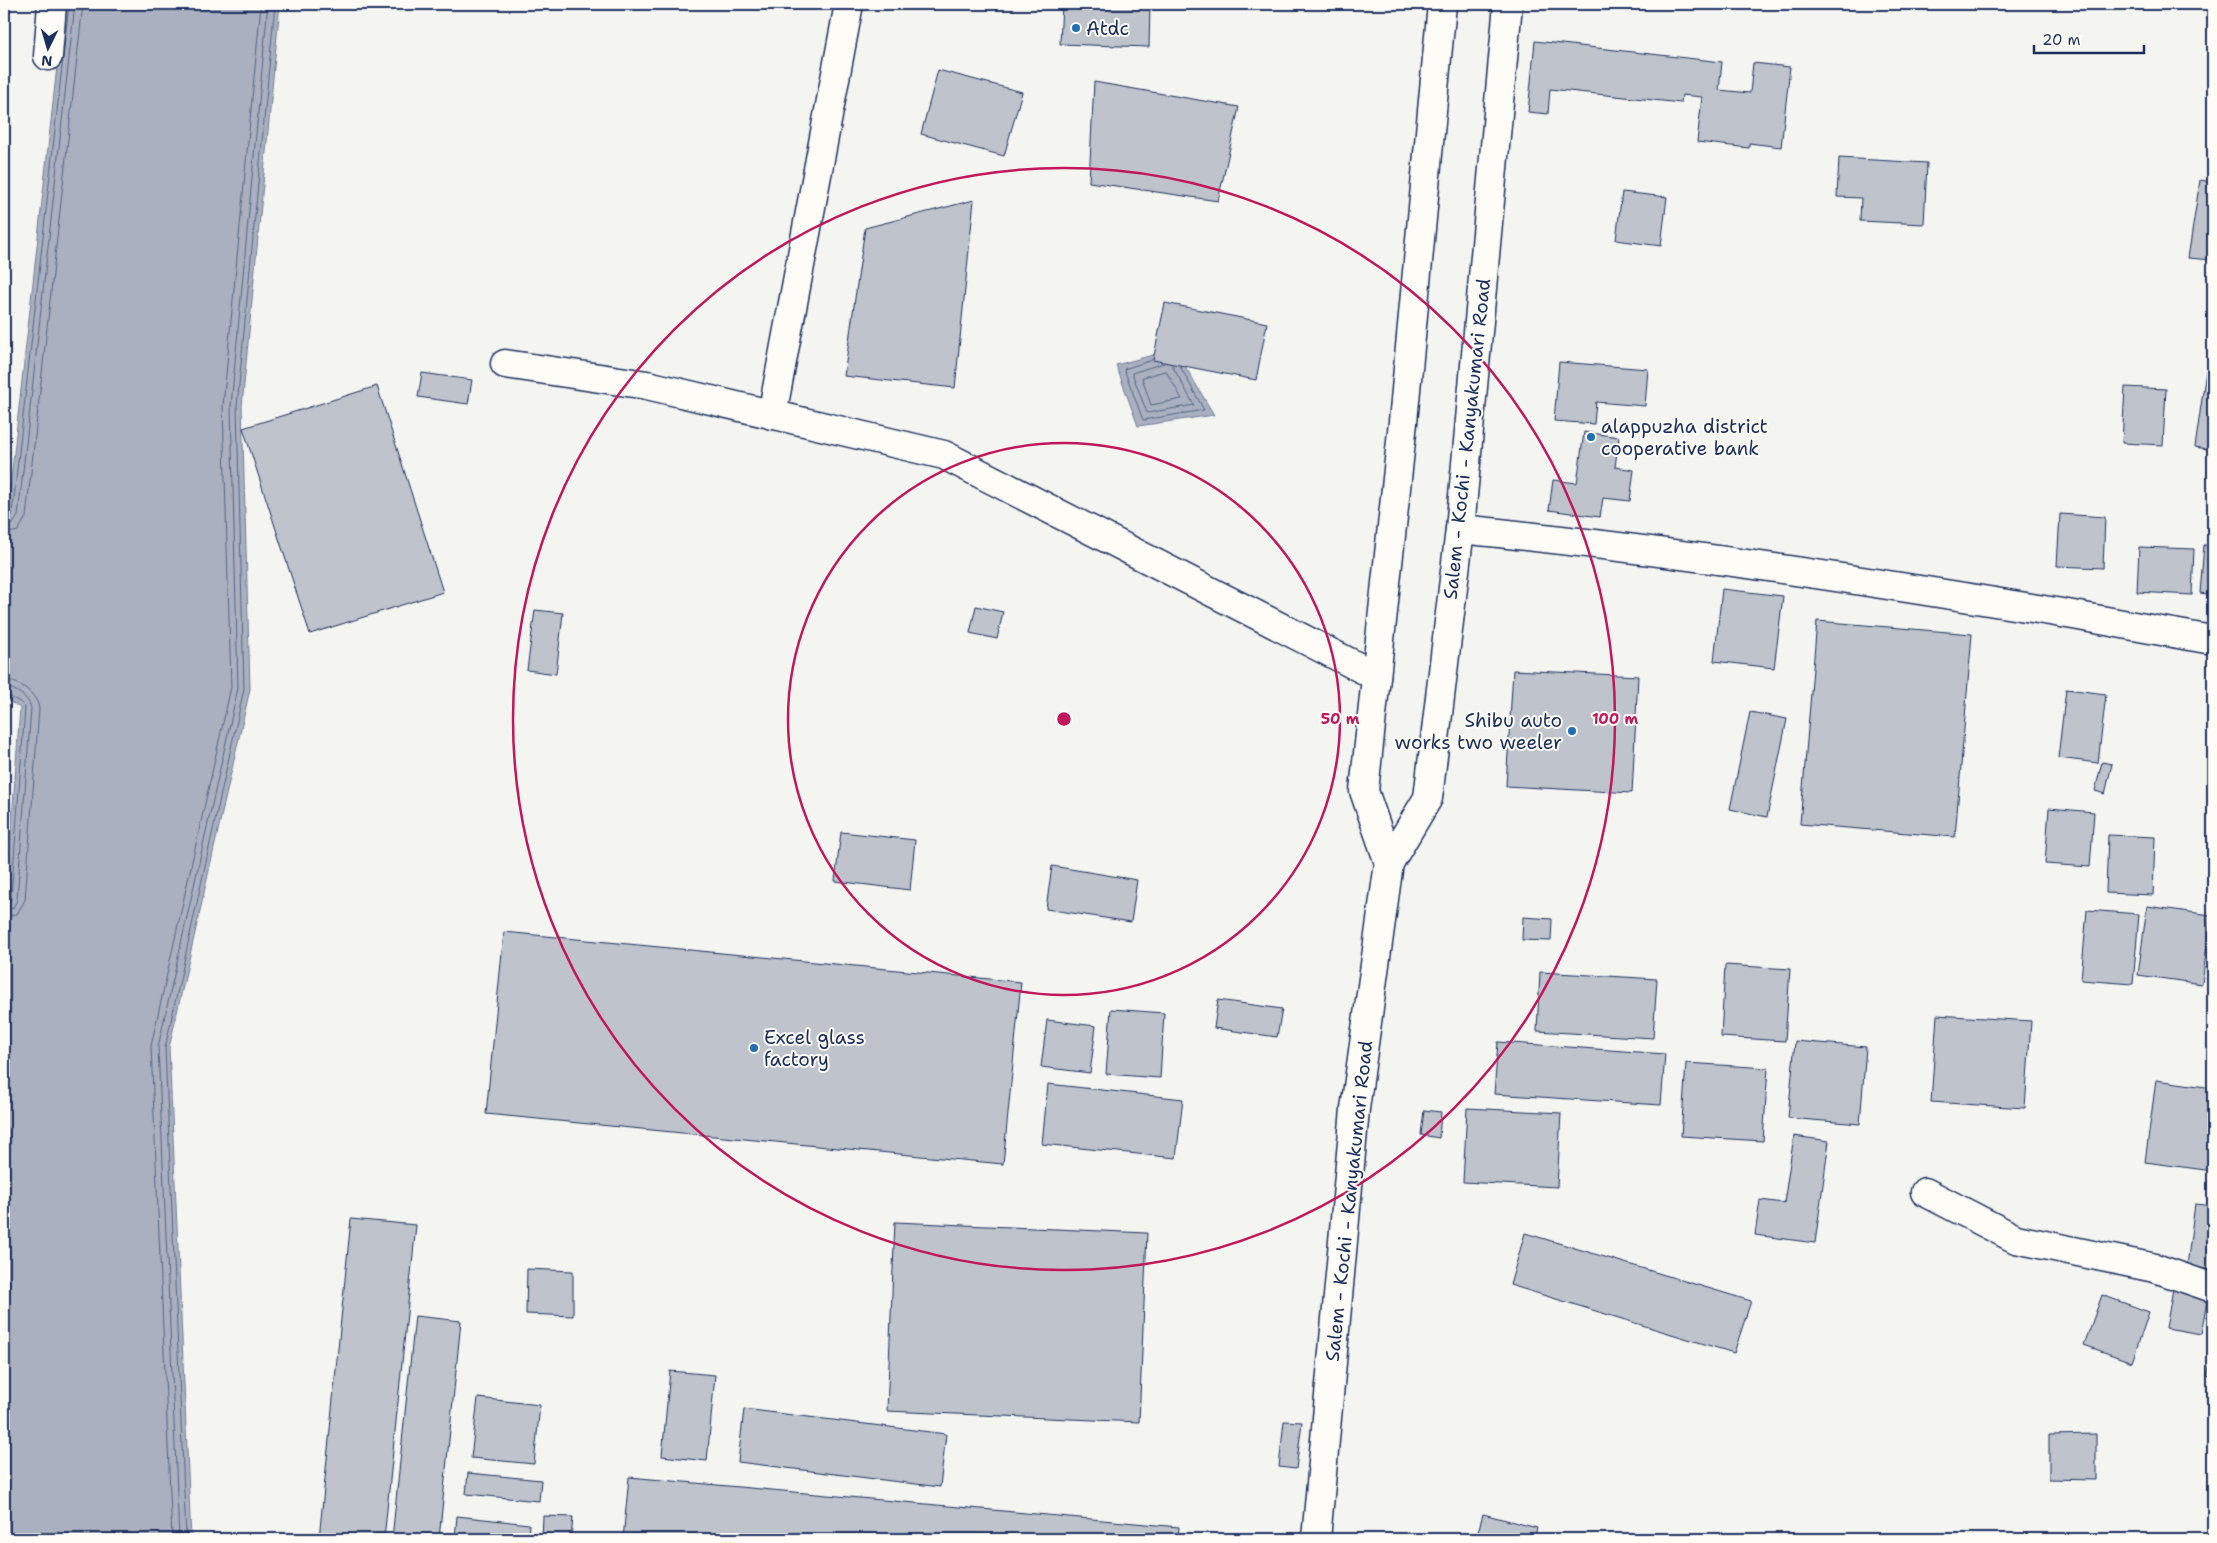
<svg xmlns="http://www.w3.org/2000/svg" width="2217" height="1543" font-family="'Shantell Sans',sans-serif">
<rect width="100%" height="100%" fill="#f4f4f1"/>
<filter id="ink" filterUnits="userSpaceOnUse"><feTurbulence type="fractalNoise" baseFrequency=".02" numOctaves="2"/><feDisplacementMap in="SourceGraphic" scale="10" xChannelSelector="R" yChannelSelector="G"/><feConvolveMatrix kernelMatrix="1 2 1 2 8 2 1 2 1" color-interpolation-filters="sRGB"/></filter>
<g filter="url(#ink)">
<g fill="#aab0bf" stroke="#717c98">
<polygon points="64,4 280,4 242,406 250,689 169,1048 191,1539 4,1539 4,933 20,708 4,698 4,516 7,515"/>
<polygon points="1175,349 1214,415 1138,426 1116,365"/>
</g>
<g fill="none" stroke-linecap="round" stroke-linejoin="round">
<g stroke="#546385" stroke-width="1">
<polyline points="1152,360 1124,369 1143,420 1204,410 1180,366"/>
<polyline points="1164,363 1132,373 1147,413 1194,405 1172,365"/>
<polygon points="1166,371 1182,399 1151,405 1142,378"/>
<polyline points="4,521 10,519 12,515 69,4"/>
<polyline points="4,527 13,524 18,516 75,4"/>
<polyline points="4,534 18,531 26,517 83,4"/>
<path d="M4,680C19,681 37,693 39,709L25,900L17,914L4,918"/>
<path d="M4,687C15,688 29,697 31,708L17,900L13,908L4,910"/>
<polyline points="4,694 22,703 25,708 11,899 9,903 4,904"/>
<polyline points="172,1539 151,1046 231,687 223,406 261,4"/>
<polyline points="179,1539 158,1047 238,688 231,406 268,4"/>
<polyline points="186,1539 165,1048 244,689 237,406 275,4"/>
</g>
</g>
<g fill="#bfc3cc" stroke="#1b2f5e">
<polygon points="1062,4 1150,4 1149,47 1060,44"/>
<polygon points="1535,41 1722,62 1719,90 1750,93 1753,63 1790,67 1781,147 1749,143 1749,148 1697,142 1702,97 1682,95 1681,103 1550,89 1548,114 1528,112"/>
<polygon points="938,70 1022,92 1004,156 921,134"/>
<polygon points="1094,82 1239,107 1218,201 1089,182"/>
<polygon points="1839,158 1927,163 1924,224 1860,221 1861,198 1837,197"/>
<polygon points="2200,180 2213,182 2213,260 2188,258"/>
<polygon points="1622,192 1667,197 1661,246 1616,240"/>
<polygon points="974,200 955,388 844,376 865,228"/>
<polygon points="1165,303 1267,323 1256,380 1153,360"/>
<polygon points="1559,362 1648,369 1645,406 1596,402 1594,424 1554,421"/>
<polygon points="2206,371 2213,372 2213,450 2195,447"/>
<polygon points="422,373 472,380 468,404 418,397"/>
<polygon points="377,386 443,592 310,634 243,428"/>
<polygon points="2125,387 2166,389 2163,445 2122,443"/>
<polygon points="1584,432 1619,437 1615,467 1634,470 1630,501 1603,498 1600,517 1549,510 1553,480 1577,483"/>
<polygon points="2060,514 2105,517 2103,568 2057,566"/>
<polygon points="2204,545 2213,545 2213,595 2200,593"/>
<polygon points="2139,547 2194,549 2192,595 2137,592"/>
<polygon points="1722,589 1783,596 1774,668 1714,661"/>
<polygon points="976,606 1003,612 997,639 970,633"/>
<polygon points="535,610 563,613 556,674 527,670"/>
<polygon points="1817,621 1972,634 1955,837 1800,824"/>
<polygon points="1513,670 1638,676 1632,793 1506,786"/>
<polygon points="2066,689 2106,694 2098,763 2058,758"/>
<polygon points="1750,712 1787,719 1767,817 1730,809"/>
<polygon points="2102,762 2112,764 2105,794 2095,791"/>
<polygon points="2049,808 2094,812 2090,867 2045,864"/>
<polygon points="841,832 915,840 910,890 835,881"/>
<polygon points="2108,835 2155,837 2153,895 2106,893"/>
<polygon points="1052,866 1137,880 1131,922 1046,909"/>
<polygon points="2147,906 2211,915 2202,984 2138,975"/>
<polygon points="2087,910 2139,914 2133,984 2081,980"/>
<polygon points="1523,917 1552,919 1551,941 1522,940"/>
<polygon points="504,932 1021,982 1003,1164 486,1114"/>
<polygon points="1725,965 1790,969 1785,1041 1721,1037"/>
<polygon points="1540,972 1657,979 1653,1038 1537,1031"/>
<polygon points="1218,1000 1282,1009 1277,1037 1214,1028"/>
<polygon points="1111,1009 1164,1013 1160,1078 1106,1074"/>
<polygon points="1937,1015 2031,1021 2025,1108 1931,1102"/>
<polygon points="1047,1020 1096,1026 1090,1073 1041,1067"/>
<polygon points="1795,1041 1866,1047 1860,1124 1788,1118"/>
<polygon points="1498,1042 1665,1054 1661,1105 1494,1094"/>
<polygon points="1686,1063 1768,1068 1763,1141 1681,1136"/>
<polygon points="2156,1080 2213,1088 2213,1171 2145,1162"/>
<polygon points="1048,1084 1183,1099 1176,1158 1042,1144"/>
<polygon points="1467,1108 1561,1113 1557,1187 1463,1182"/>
<polygon points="1424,1110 1441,1112 1439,1138 1421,1135"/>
<polygon points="1794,1136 1829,1141 1815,1243 1755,1235 1760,1200 1784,1203"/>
<polygon points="2195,1204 2213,1206 2213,1270 2187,1266"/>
<polygon points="351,1219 416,1225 384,1539 319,1539"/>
<polygon points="895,1222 1147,1233 1139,1422 887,1411"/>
<polygon points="1525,1233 1751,1301 1734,1353 1510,1285"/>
<polygon points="527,1269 573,1271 573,1316 526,1314"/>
<polygon points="2174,1283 2209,1289 2201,1334 2166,1328"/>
<polygon points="2102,1295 2149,1312 2132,1362 2084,1345"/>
<polygon points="415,1316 461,1321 439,1539 392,1539"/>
<polygon points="2213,1352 2213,1377 2207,1375"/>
<polygon points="670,1371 715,1375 707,1461 662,1456"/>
<polygon points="478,1398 540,1405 534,1464 471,1458"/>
<polygon points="744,1409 946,1434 940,1487 738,1462"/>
<polygon points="1284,1421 1302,1422 1296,1469 1279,1467"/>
<polygon points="2096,1434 2096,1480 2049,1479 2049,1435"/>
<polygon points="468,1473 541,1480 539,1501 466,1494"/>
<polygon points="629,1477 1179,1527 1178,1539 623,1539"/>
<polygon points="1483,1514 1537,1528 1534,1539 1476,1539"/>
<polygon points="457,1516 529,1524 528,1539 455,1539"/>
<polygon points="543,1516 573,1517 571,1539 542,1539"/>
</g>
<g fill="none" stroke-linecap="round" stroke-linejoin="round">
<defs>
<g id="minor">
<polyline points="48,56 52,4"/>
<polyline points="505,364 647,385 944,455 1376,676"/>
<polyline points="772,415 849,4"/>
<path d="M1460,529C1652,548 1843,577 2032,608C2093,618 2153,630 2213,640"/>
<polyline points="1925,1192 2016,1239 2155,1268 2213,1288"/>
</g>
<g id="highway">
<polyline points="1389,863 1364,791 1403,422 1442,4"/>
<polyline points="1316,1539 1355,1109 1389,863 1428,798 1460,529 1508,4"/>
</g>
</defs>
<use href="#minor" stroke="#1b2f5e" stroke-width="31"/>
<use href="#highway" stroke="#1b2f5e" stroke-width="31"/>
<use href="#minor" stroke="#fdfcf7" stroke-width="28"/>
<use href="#highway" stroke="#fdfcf7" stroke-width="28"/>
</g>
</g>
<g fill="none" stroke="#c2185b" stroke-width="2.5">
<circle cx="1064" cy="719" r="276"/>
<circle cx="1064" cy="719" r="551"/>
</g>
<g fill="#1f6fb2" stroke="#fdfcf7" stroke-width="2">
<circle cx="1076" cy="28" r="5"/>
<circle cx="1591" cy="437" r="5"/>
<circle cx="1572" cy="731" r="5"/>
<circle cx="754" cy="1048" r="5"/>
</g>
<g text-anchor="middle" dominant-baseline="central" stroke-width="4" stroke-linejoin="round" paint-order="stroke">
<g font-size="19" fill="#1b2f5e" stroke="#fdfcf7" text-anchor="start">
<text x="1086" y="28">Atdc</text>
<text x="1601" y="426">alappuzha district<tspan x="1601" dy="22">cooperative bank</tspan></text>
<text x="1562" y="720" text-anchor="end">Shibu auto<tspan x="1562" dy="22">works two weeler</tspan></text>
<text x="764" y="1037">Excel glass<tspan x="764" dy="22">factory</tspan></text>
</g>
<g font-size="19" fill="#1b2f5e" stroke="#fdfcf7">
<text transform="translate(1467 439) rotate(-84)">Salem - Kochi - Kanyakumari Road</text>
<text transform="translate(1349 1201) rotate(-84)">Salem - Kochi - Kanyakumari Road</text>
</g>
</g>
<circle cx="1064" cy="719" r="8" fill="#c2185b" stroke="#fdfcf7" stroke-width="2.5"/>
<g font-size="15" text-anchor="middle" font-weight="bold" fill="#c2185b" stroke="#fdfcf7" stroke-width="4" stroke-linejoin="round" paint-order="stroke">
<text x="1340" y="724">50 m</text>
<text x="1615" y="724">100 m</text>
</g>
<rect width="2217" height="1543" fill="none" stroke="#fdfcf7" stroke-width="20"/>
<rect x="10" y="10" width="2197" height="1523" fill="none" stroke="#1b2f5e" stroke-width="2" filter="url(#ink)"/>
<g transform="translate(48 48) rotate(185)" stroke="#fdfcf7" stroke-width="4" paint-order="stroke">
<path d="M0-4L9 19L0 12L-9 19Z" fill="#1b2f5e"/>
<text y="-8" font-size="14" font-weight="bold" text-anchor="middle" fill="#1b2f5e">N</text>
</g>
<path d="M2034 45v8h110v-8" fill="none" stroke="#1b2f5e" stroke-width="2.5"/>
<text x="2042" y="45" font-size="15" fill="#1b2f5e" stroke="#fdfcf7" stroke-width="4" paint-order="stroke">20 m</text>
</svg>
